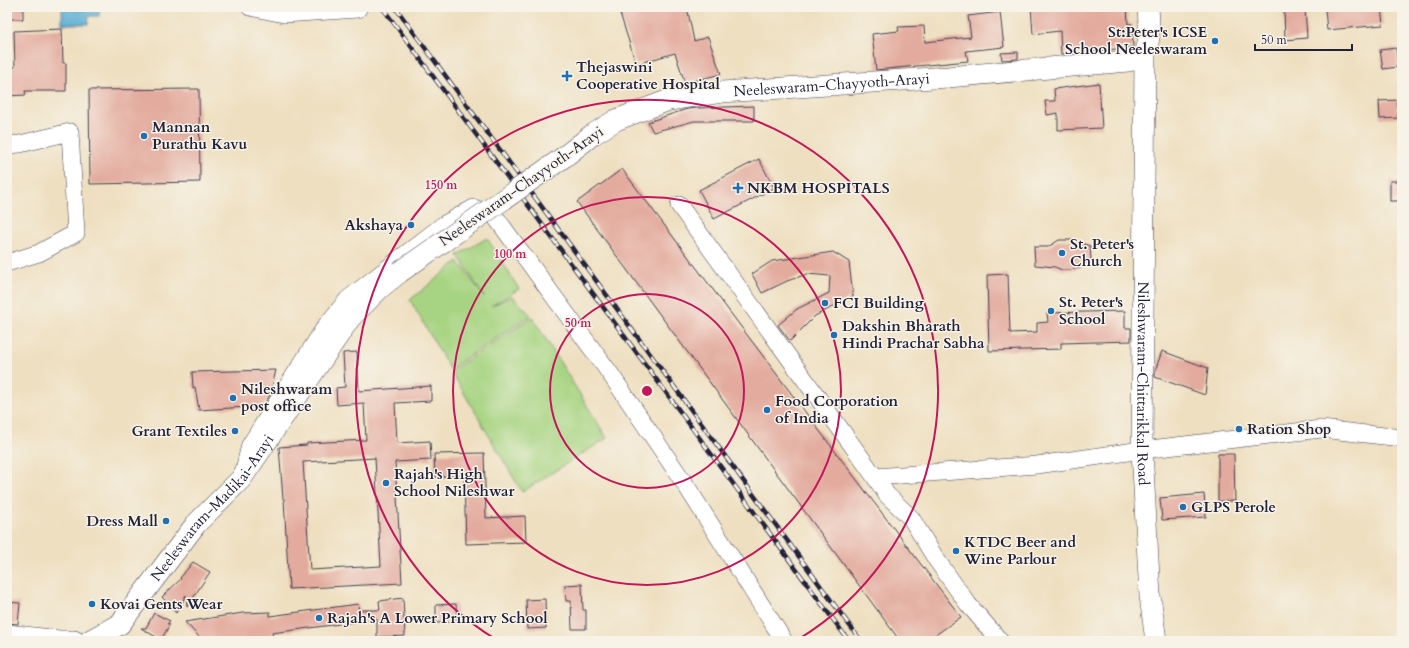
<svg xmlns="http://www.w3.org/2000/svg" width="1409" height="648" font-family="Cardo,serif">
<rect width="100%" height="100%" fill="#f7f3e8"/>
<filter id="ink" filterUnits="userSpaceOnUse"><feTurbulence type="fractalNoise" baseFrequency=".025" numOctaves="2"/><feDisplacementMap in="SourceGraphic" scale="8" xChannelSelector="R" yChannelSelector="G"/><feConvolveMatrix kernelMatrix="1 2 1 2 8 2 1 2 1" color-interpolation-filters="sRGB"/></filter>
<filter id="wash" filterUnits="userSpaceOnUse"><feTurbulence type="fractalNoise" baseFrequency=".012" numOctaves="4" result="noise"/><feDisplacementMap in="SourceGraphic" scale="16" xChannelSelector="R" yChannelSelector="G"/><feGaussianBlur stdDeviation="0.9" result="paint"/><feColorMatrix in="noise" values="0 0 0 0 0 0 0 0 0 0 0 0 0 0 0 0 0 1.4 0 .05"/><feComposite in="paint" operator="in"/></filter>
<g filter="url(#wash)">
<rect width="100%" height="100%" fill="#eedfc0"/>
<g fill="#a7d482" stroke="#647b5e">
<polygon points="487,238 519,289 491,306 512,296 531,315 450,369 410,300 458,261 484,297 458,255"/>
<polygon points="532,317 607,438 522,492 451,371"/>
</g>
<polygon fill="#56acd2" stroke="#3c6786" points="62,7 100,7 99,16 89,16 88,24 62,24"/>
<g id="blocks">
<g fill="#e3ab9e" fill-rule="evenodd">
<rect x="7" y="7" width="16" height="12"/>
<polygon points="618,7 687,7 694,41 708,37 721,74 685,83 675,53 636,64"/>
<polygon points="1031,7 1127,7 1128,24 1132,24 1133,47 1080,53 1061,54 1060,31 1033,34"/>
<polygon points="1360,7 1381,7 1383,25 1327,30 1325,10"/>
<polygon points="1305,8 1307,38 1285,40 1284,9"/>
<polygon points="1000,12 1004,47 966,51 968,61 876,70 872,34 899,31 898,27 924,26 925,42 971,37 968,16"/>
<polygon points="62,29 63,63 66,63 66,91 25,91 26,95 7,96 7,67 15,67 14,31"/>
<polygon points="1396,48 1398,67 1383,69 1380,50"/>
<polygon points="1018,52 1018,59 1002,60 1001,53"/>
<polygon points="1099,83 1102,128 1058,130 1058,113 1047,115 1045,101 1055,101 1054,89"/>
<polygon points="199,89 200,182 90,184 89,90"/>
<polygon points="1397,100 1398,118 1380,119 1379,101"/>
<polygon points="754,106 754,121 694,121 653,132 648,122 687,109 697,108"/>
<polygon points="759,159 774,188 714,219 699,190"/>
<polygon points="622,169 809,417 961,617 927,641 900,641 577,202"/>
<rect x="1390" y="181" width="12" height="20"/>
<polygon points="1059,240 1072,240 1090,246 1091,259 1080,268 1070,270 1062,270 1055,267 1035,265 1034,247 1048,247"/>
<polygon points="833,252 849,262 853,296 815,316 790,341 778,325 797,309 829,293 830,276 807,274 787,281 762,293 752,274 772,261"/>
<polygon points="1008,274 1010,333 1037,332 1037,323 1048,322 1047,313 1125,311 1125,328 1131,328 1131,341 1061,343 1061,349 989,351 987,275"/>
<polygon points="1162,351 1208,368 1205,395 1155,377 1155,371"/>
<path d="M357,352L359,391L431,386V401L395,403L397,443L430,441L431,460L395,462L402,583L289,589L284,499H283L279,447L307,445V443L366,440L364,403L337,405L336,388L345,387L343,353ZM375,458L381,566L310,570L303,462Z"/>
<polygon points="276,370 270,395 263,406 199,410 195,387 193,388 192,372"/>
<polygon points="484,453 486,518 525,516 526,542 466,544 464,476 435,477 434,454"/>
<polygon points="1218,454 1234,454 1235,501 1218,501"/>
<polygon points="1204,494 1206,517 1162,520 1160,498"/>
<polygon points="193,562 210,572 187,607 186,595 176,613 162,597 181,579 180,578"/>
<polygon points="582,584 583,610 586,610 586,629 572,629 571,601 566,601 565,585"/>
<polygon points="403,598 405,636 377,637 377,619 272,633 273,641 202,640 185,622 243,613 270,612 270,616 358,604 359,610 380,610 379,601"/>
<polygon points="545,599 546,628 527,629 526,600"/>
<polygon points="7,602 20,603 18,624 7,623"/>
<polygon points="456,604 457,622 436,623 436,605"/>
<polygon points="154,613 170,621 167,624 170,624 161,640 141,628 146,628"/>
</g>
</g>
</g>
<g filter="url(#ink)">
<use href="#blocks" fill-opacity="0" stroke="#413e4f" stroke-width="1"/>
<g fill="none" stroke-linecap="round" stroke-linejoin="round">
<defs>
<g id="minor">
<polyline points="250,7 284,14 358,9"/>
<polyline points="7,145 20,144 70,132 76,233 39,253 7,263"/>
<polyline points="679,205 875,477 1037,465 1142,450 1321,429 1402,438"/>
<polyline points="244,470 250,445 325,327 348,299 443,225 474,208 494,215 609,372 687,487 784,641"/>
<polyline points="875,477 887,495 911,518 936,559 968,604 1000,641"/>
</g>
<g id="major">
<path id="s1" d="M1148,7C1149,23 1151,39 1145,54L1142,450L1150,596L1156,641"/>
<path id="s2" d="M564,157L592,135L616,120L669,100L722,92L948,77L1128,61L1137,59L1145,54"/>
<polyline points="7,635 59,641 74,641"/>
<path id="s3" d="M89,641L120,624L196,524L241,479L350,318L380,288L400,272"/>
</g>
</defs>
<use href="#minor" stroke="#413e4f" stroke-width="18"/>
<use href="#major" stroke="#413e4f" stroke-width="22"/>
<use href="#minor" stroke="#fff" stroke-width="17"/>
<use href="#major" stroke="#fff" stroke-width="21"/>
<defs>
<g id="rail">
<polyline points="382,7 849,641"/>
<polyline points="395,7 861,641"/>
</g>
</defs>
<use href="#rail" stroke="#22223b" stroke-width="4.5"/>
<use href="#rail" stroke="#f7f3e8" stroke-width="3" stroke-dasharray="9" stroke-linecap="butt"/>
<defs>
<polyline id="major-bridge" points="400,272 564,157"/>
</defs>
<use href="#major-bridge" stroke="#413e4f" stroke-width="22" stroke-linecap="butt"/>
<use href="#major-bridge" stroke="#fff" stroke-width="21"/>
</g>
</g>
<g fill="none" stroke="#c2185b" stroke-width="2">
<circle cx="647" cy="391" r="97"/>
<circle cx="647" cy="391" r="194"/>
<path d="M497 640A291 291 0 1 1 797 640"/>
</g>
<g fill="#1f6fb2" stroke="#f7f3e8" stroke-width="1.5">
<circle cx="1215" cy="41" r="4"/>
<path d="M565 70h4v4h4v4h-4v4h-4v-4h-4v-4h4z"/>
<circle cx="144" cy="136" r="4"/>
<path d="M736 182h4v4h4v4h-4v4h-4v-4h-4v-4h4z"/>
<circle cx="411" cy="225" r="4"/>
<circle cx="1062" cy="253" r="4"/>
<circle cx="825" cy="303" r="4"/>
<circle cx="1051" cy="311" r="4"/>
<circle cx="834" cy="335" r="4"/>
<circle cx="233" cy="398" r="4"/>
<circle cx="767" cy="410" r="4"/>
<circle cx="1239" cy="429" r="4"/>
<circle cx="235" cy="431" r="4"/>
<circle cx="386" cy="483" r="4"/>
<circle cx="1183" cy="507" r="4"/>
<circle cx="166" cy="521" r="4"/>
<circle cx="956" cy="551" r="4"/>
<circle cx="92" cy="604" r="4"/>
<circle cx="319" cy="618" r="4"/>
</g>
<g text-anchor="middle" dominant-baseline="central" stroke-width="3" stroke-linejoin="round" paint-order="stroke">
<g font-size="15" font-weight="bold" fill="#22223b" stroke="#f7f3e8" text-anchor="start">
<text x="1207" y="32" text-anchor="end">St:Peter's ICSE<tspan x="1207" dy="17">School Neeleswaram</tspan></text>
<text x="576" y="67">Thejaswini<tspan x="576" dy="17">Cooperative Hospital</tspan></text>
<text x="152" y="127">Mannan<tspan x="152" dy="17">Purathu Kavu</tspan></text>
<text x="747" y="188">NKBM HOSPITALS</text>
<text x="403" y="225" text-anchor="end">Akshaya</text>
<text x="1070" y="244">St. Peter's<tspan x="1070" dy="17">Church</tspan></text>
<text x="1059" y="302">St. Peter's<tspan x="1059" dy="17">School</tspan></text>
<text x="833" y="303">FCI Building</text>
<text x="842" y="326">Dakshin Bharath<tspan x="842" dy="17">Hindi Prachar Sabha</tspan></text>
<text x="241" y="389">Nileshwaram<tspan x="241" dy="17">post office</tspan></text>
<text x="775" y="401">Food Corporation<tspan x="775" dy="17">of India</tspan></text>
<text x="1247" y="429">Ration Shop</text>
<text x="227" y="431" text-anchor="end">Grant Textiles</text>
<text x="394" y="474">Rajah's High<tspan x="394" dy="17">School Nileshwar</tspan></text>
<text x="1191" y="507">GLPS Perole</text>
<text x="158" y="521" text-anchor="end">Dress Mall</text>
<text x="964" y="542">KTDC Beer and<tspan x="964" dy="17">Wine Parlour</tspan></text>
<text x="100" y="604">Kovai Gents Wear</text>
<text x="327" y="618">Rajah's A Lower Primary School</text>
</g>
<g font-size="15" fill="#22223b" stroke="#f7f3e8">
<text stroke="none"><textPath href="#s2" startOffset="284">Neeleswaram-Chayyoth-Arayi</textPath></text>
<text transform="translate(521 186) rotate(-35)">Neeleswaram-Chayyoth-Arayi</text>
<text stroke="none"><textPath href="#s1" startOffset="377">Nileshwaram-Chittarikkal Road</textPath></text>
<text stroke="none"><textPath href="#s3" startOffset="184">Neeleswaram-Madikai-Arayi</textPath></text>
</g>
</g>
<circle cx="647" cy="391" r="6" fill="#c2185b" stroke="#f7f3e8" stroke-width="2"/>
<g font-size="12" text-anchor="middle" font-weight="bold" fill="#c2185b" stroke="#f7f3e8" stroke-width="3" stroke-linejoin="round" paint-order="stroke">
<text x="441" y="189">150 m</text>
<text x="510" y="258">100 m</text>
<text x="578" y="327">50 m</text>
</g>
<rect width="1409" height="648" fill="none" stroke="#f7f3e8" stroke-width="24"/>
<path d="M1255 44v6h97v-6" fill="none" stroke="#22223b" stroke-width="2"/>
<text x="1261" y="44" font-size="12" fill="#22223b" stroke="#f7f3e8" stroke-width="3" paint-order="stroke">50 m</text>
</svg>
